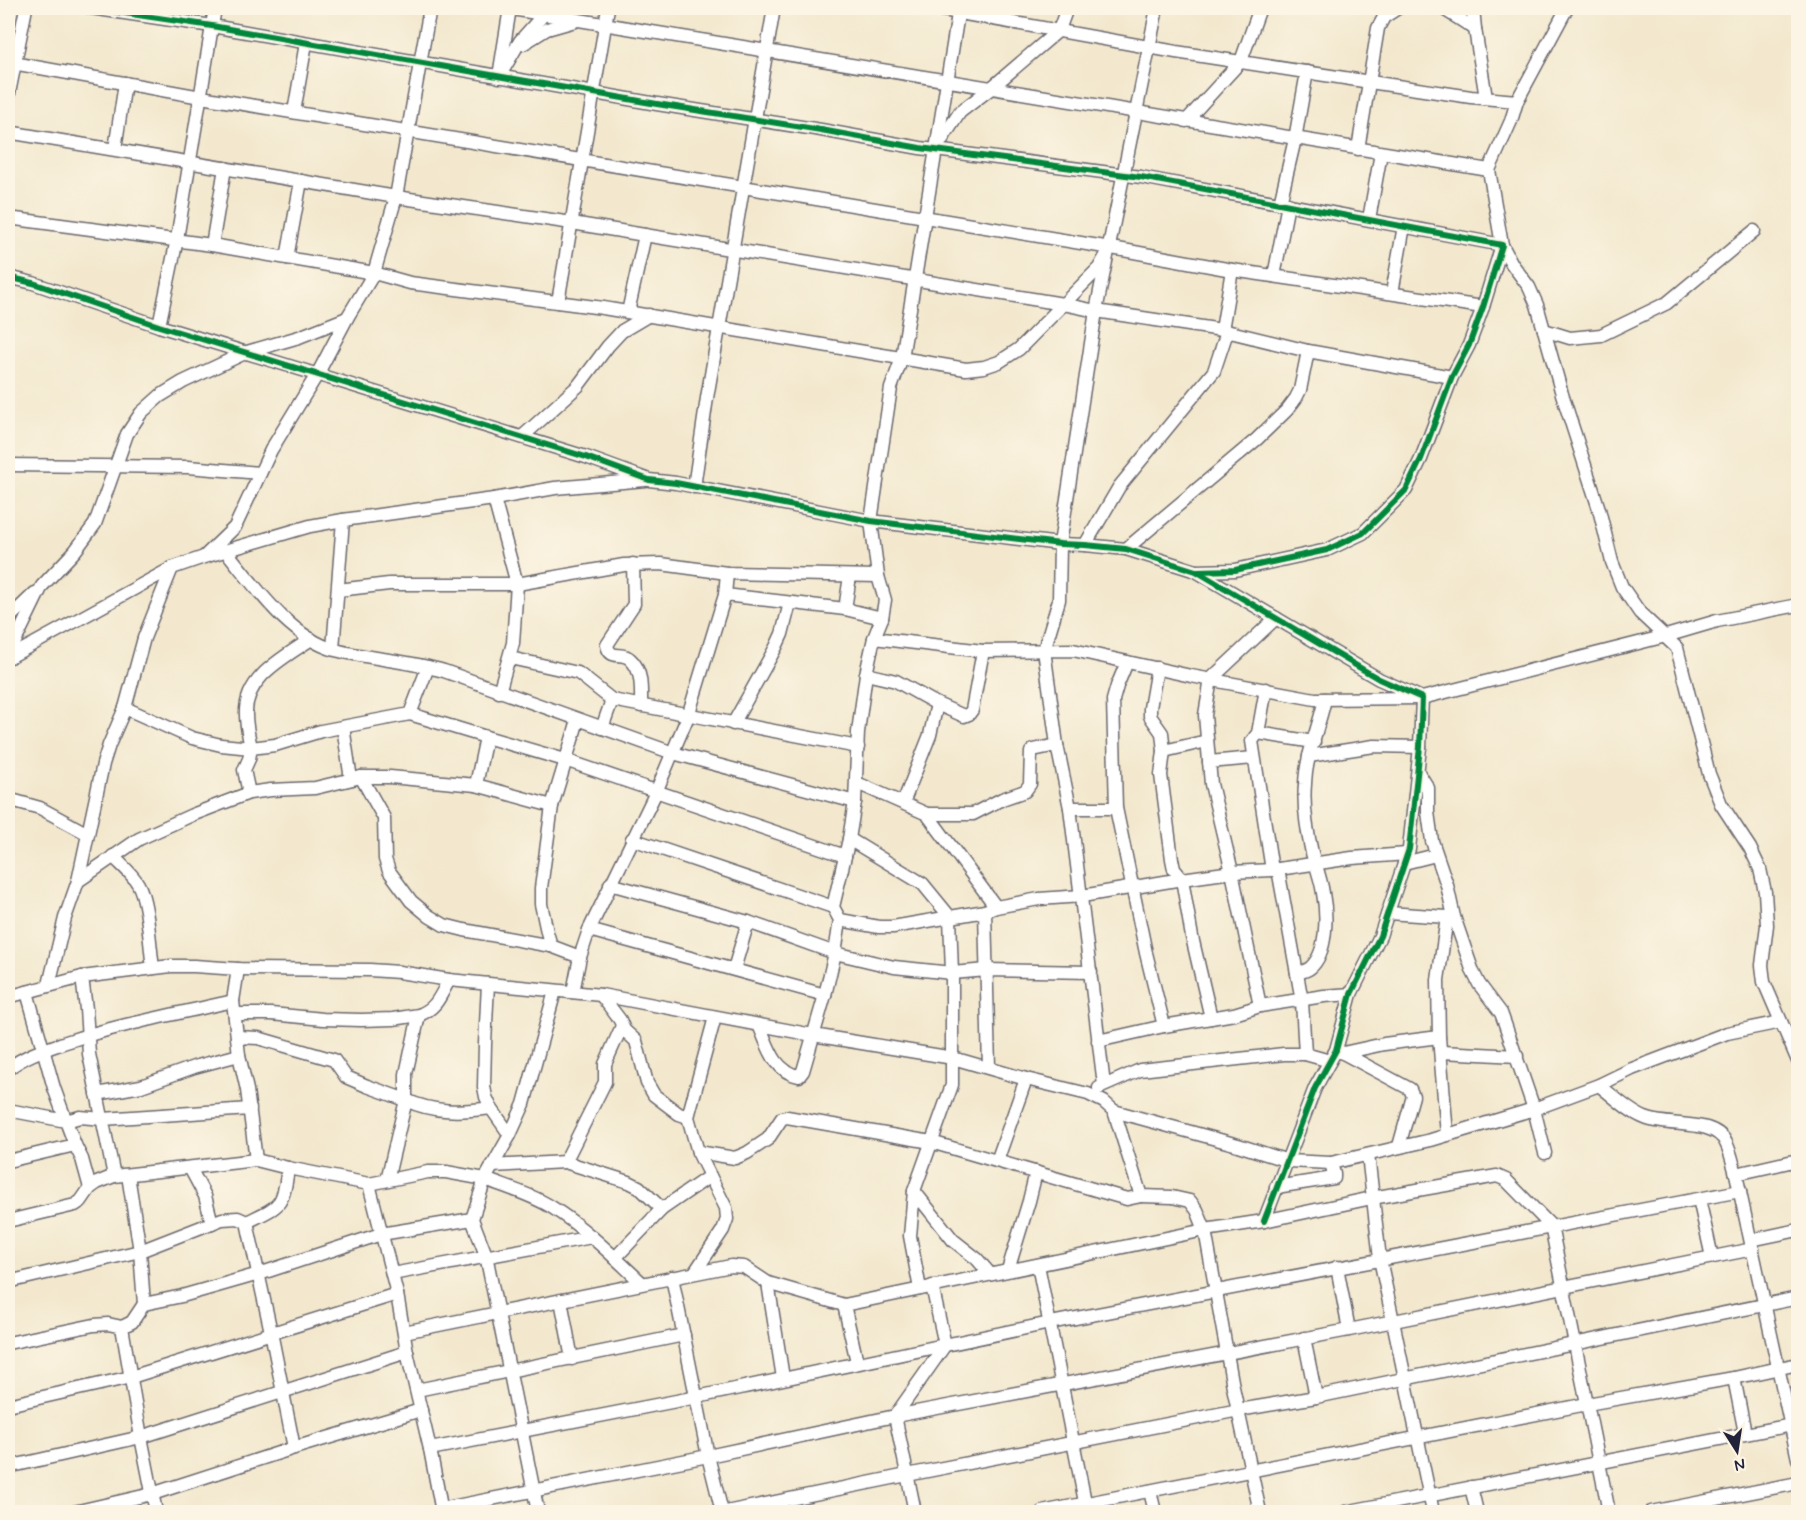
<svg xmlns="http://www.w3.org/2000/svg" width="1806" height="1520" font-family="Mynerve,sans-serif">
<rect width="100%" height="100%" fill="#fcf5e5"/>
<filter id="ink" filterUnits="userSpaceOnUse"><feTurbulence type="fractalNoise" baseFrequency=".0167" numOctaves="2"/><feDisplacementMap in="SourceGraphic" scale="12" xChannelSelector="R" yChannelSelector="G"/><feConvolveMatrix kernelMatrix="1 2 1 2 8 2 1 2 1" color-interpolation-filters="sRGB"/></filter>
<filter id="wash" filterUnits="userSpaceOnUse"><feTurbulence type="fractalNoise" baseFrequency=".008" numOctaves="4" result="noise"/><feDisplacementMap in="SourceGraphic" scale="24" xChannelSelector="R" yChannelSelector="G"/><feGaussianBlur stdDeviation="1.35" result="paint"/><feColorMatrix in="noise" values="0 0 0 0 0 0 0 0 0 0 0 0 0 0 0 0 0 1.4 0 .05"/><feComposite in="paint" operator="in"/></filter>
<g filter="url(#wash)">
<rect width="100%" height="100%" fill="#f3e8ce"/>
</g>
<g filter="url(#ink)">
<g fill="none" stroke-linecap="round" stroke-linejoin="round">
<defs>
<g id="minor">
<polyline points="91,8 212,26 657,104 821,130 920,148 1141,177 1502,245 1483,307 1469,345 1452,377 1421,459 1406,490 1363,533 1327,550 1235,570 1196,571"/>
<polyline points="506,8 1489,170"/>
<polyline points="932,8 1176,52 1370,82 1471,97 1517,101"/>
<polyline points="1442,8 1475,29"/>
<polyline points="1473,8 1475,29 1486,98"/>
<polyline points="1567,8 1517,101 1511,121 1489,170 1502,245 1512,264 1529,287 1537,305 1562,394 1599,509 1612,562 1622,587 1640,613 1677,648 1709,774 1721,804 1750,848 1760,869 1765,892 1767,925 1762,965 1764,982 1798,1061"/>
<polyline points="523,44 547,29 575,21"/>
<polyline points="13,63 201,97 1123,250 1232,270 1483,307"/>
<polyline points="500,70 510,8"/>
<polyline points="499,77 520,41 544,14 546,9"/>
<polyline points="8,98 26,8"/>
<polyline points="294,112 306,43"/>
<polyline points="1186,121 1241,61 1260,8"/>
<polyline points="8,132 396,197 572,223 1063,304 1096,311 1222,330 1308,351 1452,377"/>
<polyline points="939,144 960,112 990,89 1059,30 1067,8"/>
<polyline points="115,149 125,83"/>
<polyline points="1358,149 1378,28 1384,17 1398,8"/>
<polyline points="1280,203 1295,139 1307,72"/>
<polyline points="8,218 212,245 374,273 410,283 603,308 966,369 984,367 999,362 1019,349 1099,268 1107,254"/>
<polyline points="1369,219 1381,153"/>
<polyline points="212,245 225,168"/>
<polyline points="287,258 301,181"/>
<polyline points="1274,276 1288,204"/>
<polyline points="8,277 33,283 159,326 586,457 649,480 676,483 871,521 1060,544 1085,545 1126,549 1196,571 1379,679 1422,698 1420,747 1409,849 1380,936 1351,994 1336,1050 1315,1088 1264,1221"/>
<polyline points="1392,293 1404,226"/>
<polyline points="558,302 608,8"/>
<polyline points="628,312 645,235"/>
<polyline points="159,326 177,239 215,8"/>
<polyline points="1222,330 1232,270"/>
<polyline points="1544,330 1570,338 1601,335 1667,303 1754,231"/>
<polyline points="522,437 578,386 608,346 622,331 649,315"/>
<polyline points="8,465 188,467 260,473"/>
<polyline points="694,487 707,398 774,8"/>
<polyline points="494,499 517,584 513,643 499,692"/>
<polyline points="1085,545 1119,487 1214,371 1227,332"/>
<polyline points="1126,549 1257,439 1287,410 1296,398 1300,390 1308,351"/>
<path d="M226,551C255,586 289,637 335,650C371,659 409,661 444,671L673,753L855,802"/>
<polyline points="205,556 235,527 271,450 318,373 347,318 374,273 396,197 430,8"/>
<path d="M633,564L634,604L607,645C610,661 622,651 630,659C643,670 641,691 641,706"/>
<polyline points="338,590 389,584 517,584 624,565 661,564 727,573 878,576"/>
<polyline points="725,595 845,609 882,618"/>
<polyline points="845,609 850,576"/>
<polyline points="8,619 35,593"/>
<polyline points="874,638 983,651 1073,650 1191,676 1315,699 1422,698 1666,636 1717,621 1798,605"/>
<polyline points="333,649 343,520"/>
<polyline points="8,656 42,586 75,551 95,524 127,434 141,413 160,396 183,382 247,352 299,337 347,318"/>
<polyline points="8,658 172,568 204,557 310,526 343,520 494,499 555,488 645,480"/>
<polyline points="510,658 578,673 612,700"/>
<polyline points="1127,662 1117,686 1113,700 1116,808 1146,953 1164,1026"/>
<polyline points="1157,668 1150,708 1150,716 1162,733 1164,751 1161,775 1172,859 1174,869 1182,879 1192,937 1211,1018"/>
<polyline points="866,674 896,681 937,704"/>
<polyline points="1266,689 1258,733 1252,741 1272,870"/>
<path d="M125,708L192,738L221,745L251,748C249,737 246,726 246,715C244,677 284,658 311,639"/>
<polyline points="410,714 486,737 476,785"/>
<polyline points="578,720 552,806 541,888 541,904 547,932 551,946 580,957"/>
<polyline points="733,724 776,647 782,634 790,603"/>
<polyline points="343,727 351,779"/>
<polyline points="602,728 612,700 858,747"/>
<polyline points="1258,733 1314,742"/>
<polyline points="486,737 565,760 845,856"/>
<polyline points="1164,751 1207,741"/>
<polyline points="1309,756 1374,746 1420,747"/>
<polyline points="1209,762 1254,758"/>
<polyline points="1418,772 1428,788 1428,812 1432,841 1447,885 1454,917 1473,972 1479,984 1501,1013 1505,1024 1534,1109 1545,1153"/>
<polyline points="361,777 384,818 385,859 389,871 411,901 429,916 444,925 464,930 551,946"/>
<polyline points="857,783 927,814 996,907"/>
<polyline points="249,793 244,770 249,759 251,748 275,745 321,731 410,714 428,667"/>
<polyline points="8,799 40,808 88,834"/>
<polyline points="903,803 930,735 937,704 964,716 969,714 972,710 983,651"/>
<polyline points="1070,808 1116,808"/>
<polyline points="927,814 973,814 1002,799 1025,791 1030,784 1031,752 1033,750 1057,745"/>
<polyline points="632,839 833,907"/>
<polyline points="849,839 923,884 950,917 952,973 952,1085 914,1191 910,1236 920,1289"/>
<path d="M113,856C121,865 132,873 138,884C148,901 150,948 153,968"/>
<polyline points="1404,863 1436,855"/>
<polyline points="1278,869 1302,1001 1305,1054"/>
<polyline points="78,881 103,764 109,745 125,708 144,638 172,568"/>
<polyline points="610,884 748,922 835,953 894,967 952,973 987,970 1091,972"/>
<polyline points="985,911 989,1068"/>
<polyline points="1388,913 1447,917"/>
<polyline points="840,920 879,927 893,927 985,911 996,907 1039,899 1082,896 1182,879 1232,872 1272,870 1352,858 1407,854"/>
<polyline points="589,930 825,995"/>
<polyline points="238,969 233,1001 239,1055 247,1090 256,1160"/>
<polyline points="734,969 748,922"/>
<path d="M1297,973C1301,972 1306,971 1310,968C1328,953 1327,914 1323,893C1321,879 1316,866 1312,853C1307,831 1303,806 1305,784C1306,755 1319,727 1325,699"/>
<polyline points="82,977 86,1009 89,1054 114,1176"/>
<polyline points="488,984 485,1044 484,1087 486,1097 491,1108 510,1135"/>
<polyline points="49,985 65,918 78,881 139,839 192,815 249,793 271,790 315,788 361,777 390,777 476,785 552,806"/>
<polyline points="27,992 54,1088 66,1121 80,1117 103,1119 250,1109"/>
<polyline points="573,992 580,957 589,930 656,792 688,716 725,595 727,573"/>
<polyline points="601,995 620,1020 624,1030 636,1041 647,1083 654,1095 679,1114 688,1117"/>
<polyline points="8,997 82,977 171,966 194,966 238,969 370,970 399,972 449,980 601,995 813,1035 953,1058 1026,1079 1088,1094 1104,1102 1114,1111 1141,1196 1172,1197 1190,1201 1197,1210 1205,1230 1233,1387 1260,1512"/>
<polyline points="1260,1006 1232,872 1211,784 1205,715 1211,679 1276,618"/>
<polyline points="235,1014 271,1014 323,1019 361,1020 393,1019 419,1015"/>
<path d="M759,1025C768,1045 774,1072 799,1076L803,1071L825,995L835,953L840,920L833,907L849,839L855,802L858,732L866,674L874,638L882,618L885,600L878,576L871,521L891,388L902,358L959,8"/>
<path d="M237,1037L258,1038L334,1060L346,1077L367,1086L406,1100V1074L419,1015C437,1008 440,996 449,980"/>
<polyline points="1098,1041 1164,1026 1234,1014 1260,1006 1324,996 1351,994"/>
<polyline points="1340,1052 1343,1053 1384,1044 1439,1037"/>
<polyline points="1442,1052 1517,1056"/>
<polyline points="1343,1053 1410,1089 1413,1096 1399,1146"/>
<path d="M8,1069C25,1055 46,1049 66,1042C121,1024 177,1014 233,1001"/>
<polyline points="1104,1085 1070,808 1057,745 1044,650 1059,600 1060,544 1096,311 1157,8"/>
<path d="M1599,1085C1613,1096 1628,1111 1645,1118C1668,1128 1715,1118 1726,1143C1731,1152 1733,1164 1736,1174L1798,1459"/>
<polyline points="1099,1088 1140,1070 1284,1054 1305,1054 1330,1061"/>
<polyline points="97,1094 141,1086 194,1067 239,1055"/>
<polyline points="8,1110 66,1121 75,1145 82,1159 90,1188"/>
<polyline points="1114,1111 1238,1145 1288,1161 1331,1163 1431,1140 1534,1109 1599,1085 1632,1069 1727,1033 1781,1022"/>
<polyline points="1447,1135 1439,1037 1438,980 1447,917 1454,917"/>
<polyline points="698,1152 735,1158 747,1153 768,1139 782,1118 787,1117 931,1142 1127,1199 1141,1196"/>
<polyline points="1368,1155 1380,1259 1433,1512"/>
<polyline points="8,1161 75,1145"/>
<polyline points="997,1161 1026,1079"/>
<polyline points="565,1162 629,1182 639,1187 662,1209"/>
<polyline points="492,1166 565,1162 605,1082 605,1064 622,1026"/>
<polyline points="190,1168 205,1196 212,1223"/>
<polyline points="1736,1174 1798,1160"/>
<polyline points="128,1175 140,1251 144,1304"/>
<path d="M387,1180L406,1100C433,1113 461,1112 491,1108"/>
<polyline points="369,1184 397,1294 407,1352 430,1449 442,1512"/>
<polyline points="1276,1187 1334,1178 1334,1174 1331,1163"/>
<polyline points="914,1191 953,1240 977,1259 990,1274"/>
<polyline points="1699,1199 1712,1257"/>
<polyline points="8,1221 75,1205 81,1201 90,1188 97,1183 114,1176 256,1160 288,1168 369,1184 428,1172 446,1172 485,1179 510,1135 524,1104 555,991"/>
<polyline points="247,1222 271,1332 294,1448"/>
<path d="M247,1222C281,1205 283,1207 288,1168"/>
<polyline points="1751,1240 1798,1230"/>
<polyline points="615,1258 662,1209 710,1176"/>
<polyline points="1038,1265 1087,1512"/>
<polyline points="1337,1267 1349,1330"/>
<polyline points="1008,1270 1029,1201 1036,1172"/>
<polyline points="695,1272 723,1230 727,1219 726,1208 698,1152 688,1117 715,1017"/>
<polyline points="392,1274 592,1237"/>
<polyline points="672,1277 708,1456 722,1512"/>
<polyline points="8,1282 140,1251 222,1219 238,1218 247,1222"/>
<polyline points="768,1283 783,1378"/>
<polyline points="561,1300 572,1359"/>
<polyline points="122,1327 141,1437 156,1512"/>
<polyline points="404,1332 731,1266 744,1267 768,1283 844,1305"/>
<polyline points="1304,1338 1316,1397"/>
<polyline points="8,1343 94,1325 108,1324 122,1327 132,1322 144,1304 182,1296 259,1274 381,1234 472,1219"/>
<polyline points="857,1362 844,1305 1205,1230 1264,1221 1372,1198 1497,1176 1506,1180 1551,1226 1609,1512"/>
<polyline points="1734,1378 1745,1433"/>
<polyline points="417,1390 684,1335"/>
<polyline points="8,1405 131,1377 397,1294"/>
<polyline points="430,1449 697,1397 1050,1323 1740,1191"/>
<polyline points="8,1467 141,1437 407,1352"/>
<polyline points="1471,1487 1477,1512"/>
<polyline points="1150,1491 1155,1512"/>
<polyline points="441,1509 708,1456 895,1416 1349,1330 1753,1249"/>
<polyline points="74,1512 152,1494 294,1448 421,1410"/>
<path d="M538,1512L486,1255L472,1219L485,1179C508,1188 533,1195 553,1208C586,1229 614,1257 642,1283"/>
<polyline points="726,1512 907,1475 1239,1410 1316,1397 1798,1298"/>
<polyline points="915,1512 895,1416 945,1345 932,1286"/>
<polyline points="1042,1512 1587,1404 1734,1378 1798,1364"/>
<polyline points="1345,1512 1792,1425"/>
<polyline points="1651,1512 1798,1483"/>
</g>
</defs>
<use href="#minor" stroke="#6b676e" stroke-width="15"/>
<use href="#minor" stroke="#fff" stroke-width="12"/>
<defs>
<g id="cycleway">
<polyline points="91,8 212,26 657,104 821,130 920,148 1141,177 1502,245 1483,307 1469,345 1452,377 1421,459 1406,490 1363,533 1327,550 1235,570 1197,571"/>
<polyline points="8,277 33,283 159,326 586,457 649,480 676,483 871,521 1060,544 1085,545 1126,549 1196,571 1379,679 1422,698 1420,747 1409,849 1380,936 1351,994 1336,1050 1315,1088 1264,1221"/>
</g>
</defs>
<use href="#cycleway" stroke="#fcf5e5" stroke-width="10"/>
<use href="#cycleway" stroke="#00873e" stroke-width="6"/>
</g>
</g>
<rect width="1806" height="1520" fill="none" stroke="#fcf5e5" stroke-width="30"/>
<g transform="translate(1737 1451) rotate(168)" stroke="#fcf5e5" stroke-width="4.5" paint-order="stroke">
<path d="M0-4.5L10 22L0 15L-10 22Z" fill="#22223b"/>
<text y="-9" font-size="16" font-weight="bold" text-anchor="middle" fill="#22223b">N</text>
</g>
</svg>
